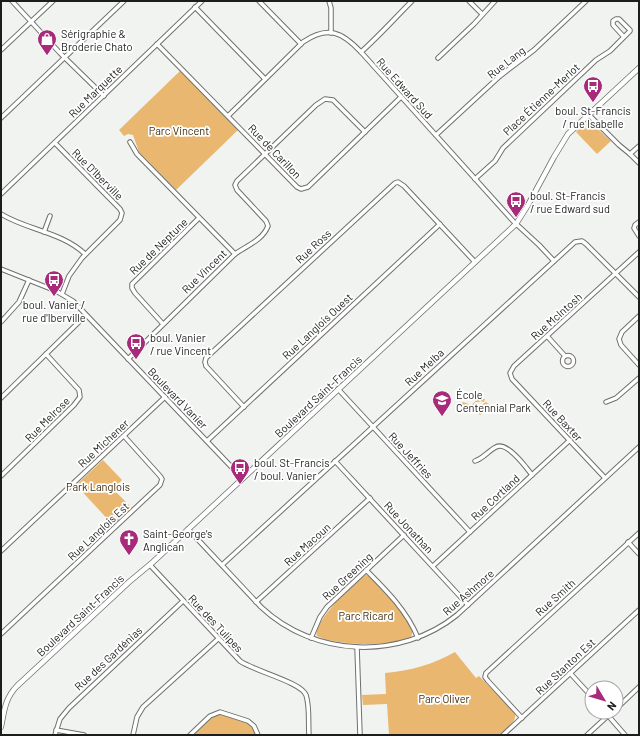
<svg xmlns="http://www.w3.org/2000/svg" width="640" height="736" font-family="Barlow,sans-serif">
<rect width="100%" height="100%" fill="#f1f3f0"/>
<g fill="#e9b770">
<polygon points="180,71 238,130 176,190 139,152 133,135 128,134 124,136 119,130"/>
<polygon points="589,121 611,141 597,154 576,132 585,122"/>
<polygon points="475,398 485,399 484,402 480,401 479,402 475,402 478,407 486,402 491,406 480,415 477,412 476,413 474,408 471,412 470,411 466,414 464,409 461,408 460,405 463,402 471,405 475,402"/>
<polygon points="103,460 122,480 113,489 132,508 113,525 76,485"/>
<path d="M366,575L370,576C386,594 403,610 413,631L411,637C394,647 335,646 317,636C313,622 354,582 366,575Z"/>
<path d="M455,652L476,678L479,676L515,713C517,723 506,729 500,735H389L387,704L363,705L362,695L386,694L385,673C410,671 434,664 455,652Z"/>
<path d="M215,715C228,713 253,721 256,735H192L210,719Z"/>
</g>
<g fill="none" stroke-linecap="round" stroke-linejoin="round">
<defs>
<g id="minor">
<polyline points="12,1 60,53 104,96"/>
<polyline points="259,1 301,44"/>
<polyline points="329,1 331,8 331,33"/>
<polyline points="469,1 482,14"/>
<polyline points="195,7 265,79"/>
<polyline points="157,44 297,187 301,189 308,187 401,97"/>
<polyline points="1,50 53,1"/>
<path d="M361,52C379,36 395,18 412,1"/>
<polyline points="438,58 474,24 495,1"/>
<polyline points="589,115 619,145 630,154 639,163"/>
<path d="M228,116L303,42C328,25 342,32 361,52L513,221L539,245L554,261"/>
<polyline points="1,118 124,1"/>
<polyline points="436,135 500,76 534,50 586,1"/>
<polyline points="55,143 120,209 122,213 120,220 82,258 69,276 62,294"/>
<polyline points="630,154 639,146"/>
<polyline points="475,179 495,161 503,148 596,60 610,51 630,31 630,30 619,19 616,19 613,21 613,25 624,37"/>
<polyline points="1,194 202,1"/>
<path d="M1,214C27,230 62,232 85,254"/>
<polyline points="639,222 635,225 634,228 639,236"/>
<polyline points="44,232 50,216"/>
<path d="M235,254C246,246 263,240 268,226L266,221L237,190L235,185L237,181L316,105L325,99L333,100L365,132"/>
<polyline points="1,269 56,291 73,301 242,478"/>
<polyline points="639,316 622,332 619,339 621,345 639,365"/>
<polyline points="1,322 19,302 29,280"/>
<polyline points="163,324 135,293 132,288 132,284 199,218"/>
<polyline points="547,336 565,356"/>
<circle cx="568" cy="361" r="5.5"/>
<polyline points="128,359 235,254 137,154 130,142"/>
<polyline points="338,389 470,532"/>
<polyline points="1,398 86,315"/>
<polyline points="606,402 616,398 639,378"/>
<polyline points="244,407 206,366 205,362 206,358 395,183 398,182 404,186 475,262"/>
<polyline points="207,441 440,224"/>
<polyline points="335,461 468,605"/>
<path d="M475,461C484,458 488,451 496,447C507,441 526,467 532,475"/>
<polyline points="1,476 74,405 80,397 79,390 46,354"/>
<polyline points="605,478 512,379 510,373 514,366 639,252"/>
<path d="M188,529L261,607C314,657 400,661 457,615L639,447"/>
<polyline points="628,542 639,554"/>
<polyline points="1,551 165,397"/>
<path d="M150,565L240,661C254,671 301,682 306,695C310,707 308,723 309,735"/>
<polyline points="222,565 575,242 582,241 586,244 639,297"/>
<polyline points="433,566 570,440"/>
<path d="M366,570C387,591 407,611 418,638"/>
<polyline points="256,602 370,498"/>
<polyline points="1,634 160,485 162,479 160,476 124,436"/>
<polyline points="311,638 320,617 327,607 404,535"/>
<polyline points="357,647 360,735"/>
<polyline points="570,673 592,697"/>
<polyline points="616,709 639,687"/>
<polyline points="605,712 625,735"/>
<polyline points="522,718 488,681 485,677 486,673 639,533"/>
<polyline points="56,730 84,735"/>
<polyline points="55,735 60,719 69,708 183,601"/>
<polyline points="133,735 137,717 143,707 218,639"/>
<polyline points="190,735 210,716 220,712 248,721 254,726 258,735"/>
<polyline points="503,735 639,610"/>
<polyline points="587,735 612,712"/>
</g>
<path id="tertiary" d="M1,727C4,712 5,698 17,686L129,582L153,562L516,224L528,205L554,157L568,134L639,68"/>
</defs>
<use href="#minor" stroke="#6e706d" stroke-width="5.5"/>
<use href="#tertiary" stroke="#6e706d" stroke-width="6"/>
<use href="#minor" stroke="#fff" stroke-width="3.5"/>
<use href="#tertiary" stroke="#fff" stroke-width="4.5"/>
</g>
<defs>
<symbol id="shop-pin" viewBox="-11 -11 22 30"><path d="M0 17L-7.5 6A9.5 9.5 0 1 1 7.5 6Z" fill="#a82a7a" stroke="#fff"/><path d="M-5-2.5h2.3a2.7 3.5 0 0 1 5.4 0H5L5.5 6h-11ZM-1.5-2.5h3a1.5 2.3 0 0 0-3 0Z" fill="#fff"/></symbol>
<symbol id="bus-pin" viewBox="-11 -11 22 30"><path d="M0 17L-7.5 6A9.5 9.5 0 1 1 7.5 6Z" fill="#a82a7a" stroke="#fff"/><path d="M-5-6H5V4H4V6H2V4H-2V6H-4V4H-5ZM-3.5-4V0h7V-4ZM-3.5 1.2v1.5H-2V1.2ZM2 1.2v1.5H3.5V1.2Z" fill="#fff"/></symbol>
<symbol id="school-pin" viewBox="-11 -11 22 30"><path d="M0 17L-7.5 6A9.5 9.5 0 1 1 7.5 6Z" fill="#a82a7a" stroke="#fff"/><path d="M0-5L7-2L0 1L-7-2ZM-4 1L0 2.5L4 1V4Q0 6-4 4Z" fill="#fff"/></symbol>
<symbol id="church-pin" viewBox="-11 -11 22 30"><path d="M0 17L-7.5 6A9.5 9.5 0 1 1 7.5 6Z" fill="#a82a7a" stroke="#fff"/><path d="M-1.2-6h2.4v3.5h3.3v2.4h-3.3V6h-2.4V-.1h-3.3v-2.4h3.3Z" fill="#fff"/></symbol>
</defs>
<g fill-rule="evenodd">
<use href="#shop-pin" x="36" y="28" width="22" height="30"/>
<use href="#bus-pin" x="582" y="75" width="22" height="30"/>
<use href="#bus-pin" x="505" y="190" width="22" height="30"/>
<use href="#bus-pin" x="43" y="269" width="22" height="30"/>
<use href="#bus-pin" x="125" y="332" width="22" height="30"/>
<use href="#school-pin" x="431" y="389" width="22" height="30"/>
<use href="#bus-pin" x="229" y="457" width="22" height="30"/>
<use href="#church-pin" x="118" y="528" width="22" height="30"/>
</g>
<g text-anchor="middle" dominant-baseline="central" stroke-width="3.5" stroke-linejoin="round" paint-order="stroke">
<g font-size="11" fill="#1c1d1c" stroke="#fff" text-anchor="start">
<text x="61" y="33">Sérigraphie &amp;<tspan x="61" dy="13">Broderie Chato</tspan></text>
<text x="593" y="110" text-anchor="middle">boul. St-Francis<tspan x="593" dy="13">/ rue Isabelle</tspan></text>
<text x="530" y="195">boul. St-Francis<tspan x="530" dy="13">/ rue Edward sud</tspan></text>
<text x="54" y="304" text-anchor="middle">boul. Vanier /<tspan x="54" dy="13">rue d'Iberville</tspan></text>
<text x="150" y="337">boul. Vanier<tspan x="150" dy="13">/ rue Vincent</tspan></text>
<text x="456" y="394">École<tspan x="456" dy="13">Centennial Park</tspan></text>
<text x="254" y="462">boul. St-Francis<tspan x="254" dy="13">/ boul. Vanier</tspan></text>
<text x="143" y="533">Saint-George's<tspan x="143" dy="13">Anglican</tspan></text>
</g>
<g font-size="11" fill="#1c1d1c" stroke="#fff">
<text transform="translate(506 62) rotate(-38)">Rue Lang</text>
<text transform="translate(405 88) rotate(48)">Rue Edward Sud</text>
<text transform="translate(95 91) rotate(-44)">Rue Marquette</text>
<text transform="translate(541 99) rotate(-43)">Place Étienne-Merlot</text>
<text transform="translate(275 151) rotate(46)">Rue de Carillon</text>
<text transform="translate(98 174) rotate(45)">Rue D'Iberville</text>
<text transform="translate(158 246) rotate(-44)">Rue de Neptune</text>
<text transform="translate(313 246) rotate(-43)">Rue Ross</text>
<text transform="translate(204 271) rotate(-44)">Rue Vincent</text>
<text transform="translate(556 316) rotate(-42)">Rue McIntosh</text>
<text transform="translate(317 326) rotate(-43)">Rue Langlois Ouest</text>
<text transform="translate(424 367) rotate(-43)">Rue Melba</text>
<text transform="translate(318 396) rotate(-43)">Boulevard Saint-Francis</text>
<text transform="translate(178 398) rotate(46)">Boulevard Vanier</text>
<text transform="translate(47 419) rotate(-45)">Rue Melrose</text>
<text transform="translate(563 420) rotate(47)">Rue Baxter</text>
<text transform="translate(103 443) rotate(-43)">Rue Michener</text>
<text transform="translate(411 455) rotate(47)">Rue Jeffries</text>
<text transform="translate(495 497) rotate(-43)">Rue Cortland</text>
<text transform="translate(409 527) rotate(47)">Rue Jonathan</text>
<text transform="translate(98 531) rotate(-43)">Rue Langlois Est</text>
<text transform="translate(307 544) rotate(-42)">Rue Macoun</text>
<text transform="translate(347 576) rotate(-43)">Rue Greening</text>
<text transform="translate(468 592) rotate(-41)">Rue Ashmore</text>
<text transform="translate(555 597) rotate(-42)">Rue Smith</text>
<text transform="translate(80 615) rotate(-43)">Boulevard Saint-Francis</text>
<text transform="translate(216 623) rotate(47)">Rue des Tulipes</text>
<text transform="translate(108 658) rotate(-43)">Rue des Gardénias</text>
<text transform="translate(565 666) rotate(-43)">Rue Stanton Est</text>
</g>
<g font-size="11" fill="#402b09" stroke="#fff">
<text x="179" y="130">Parc Vincent</text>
<text x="98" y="486">Park Langlois</text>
<text x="366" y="615">Parc Ricard</text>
<text x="444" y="698">Parc Oliver</text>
</g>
</g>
<rect width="640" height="736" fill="none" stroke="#1c1d1c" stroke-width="4"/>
<g transform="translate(604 700) rotate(128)"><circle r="19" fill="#ffffff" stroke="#a4a5a4"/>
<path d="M0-3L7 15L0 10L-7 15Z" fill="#a82a7a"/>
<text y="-6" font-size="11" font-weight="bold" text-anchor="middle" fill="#1c1d1c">N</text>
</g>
</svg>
